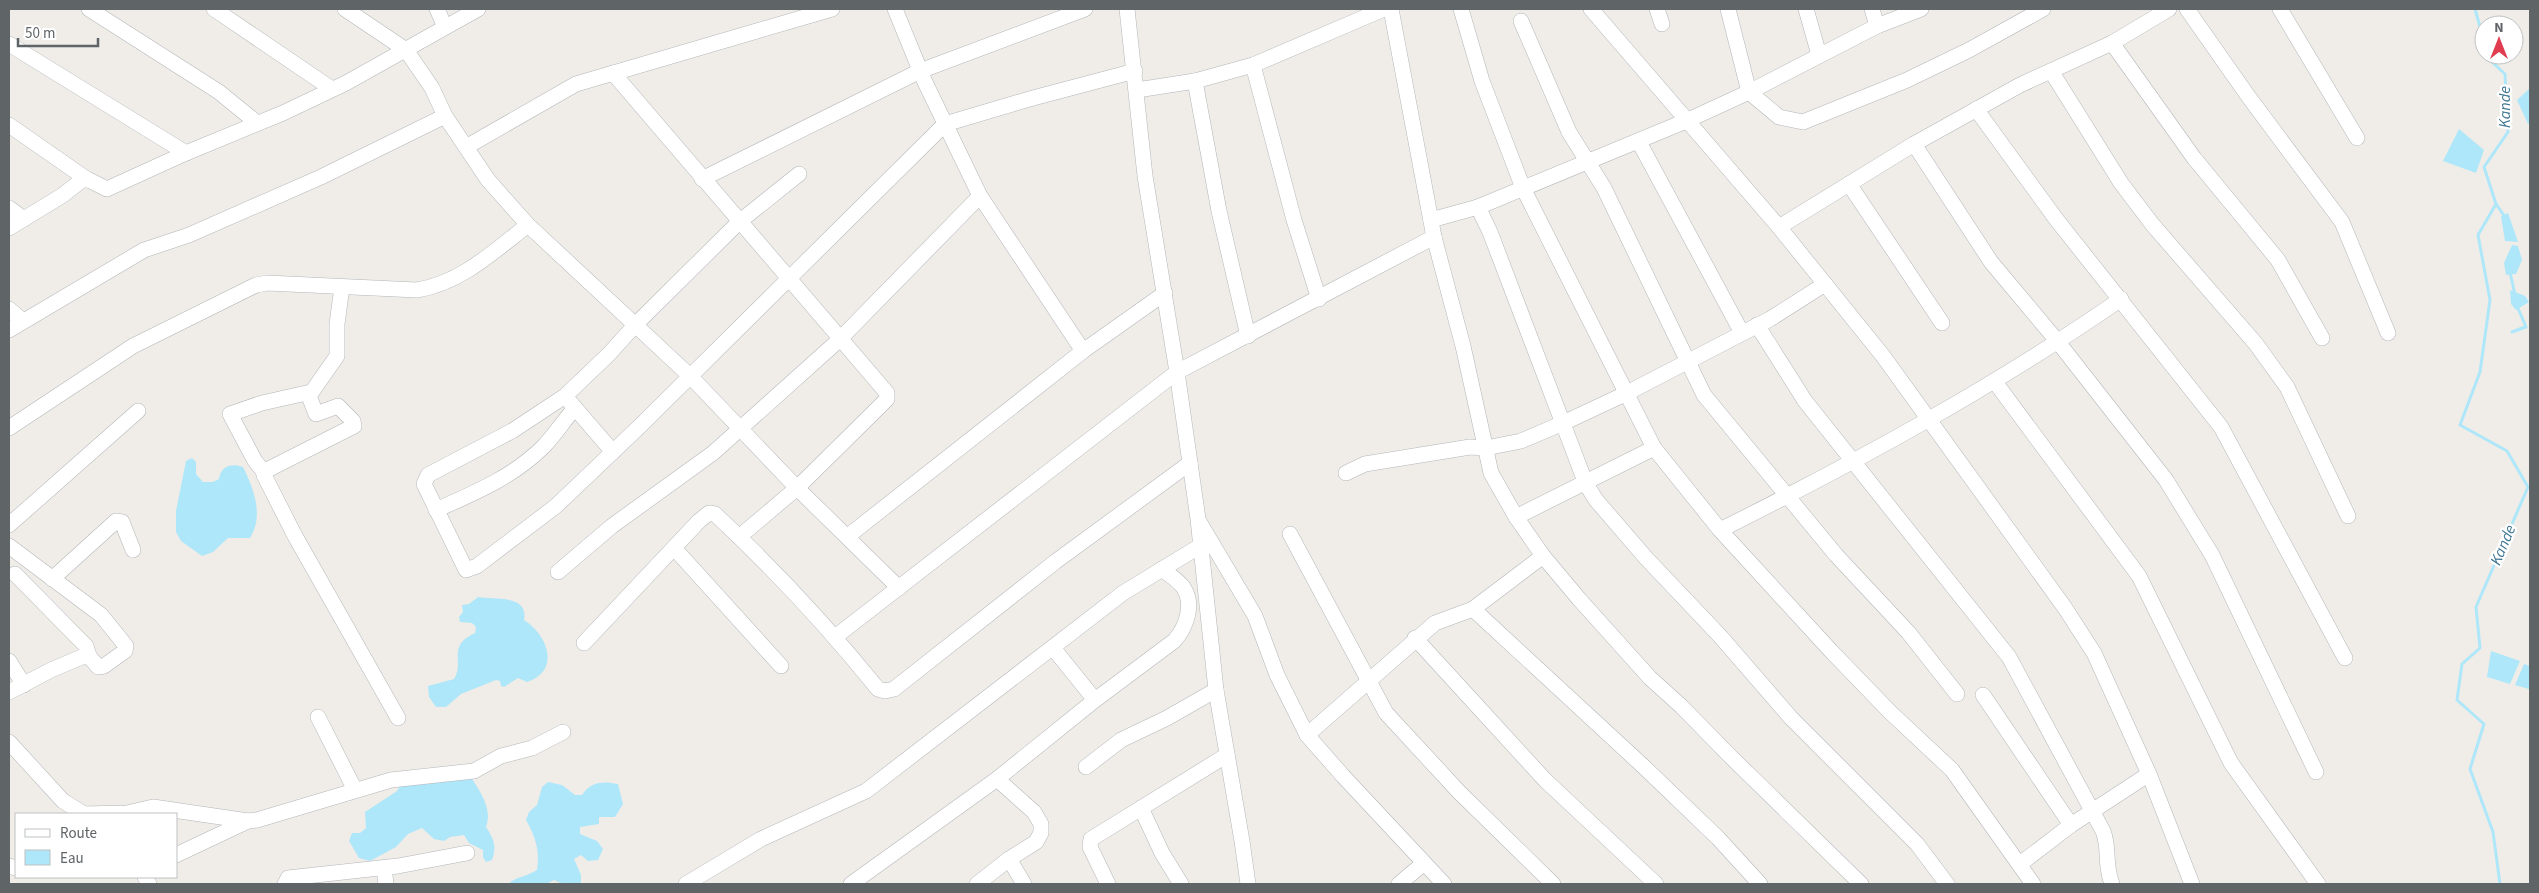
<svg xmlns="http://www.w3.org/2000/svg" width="2539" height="893" font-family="'Source Sans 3',sans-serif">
<rect width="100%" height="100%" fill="#f0ede8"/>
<g fill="#aee7fa">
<polygon points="2530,88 2530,122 2528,124 2517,100"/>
<polygon points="2459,129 2484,150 2476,173 2443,161"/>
<polygon points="2508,213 2518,242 2505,241 2501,216"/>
<polygon points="2512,245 2518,246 2522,260 2516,274 2506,275 2504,263"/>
<polygon points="2510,290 2525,296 2529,302 2516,310 2511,304"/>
<path d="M192,458L196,462V474L203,482H213L219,479C221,466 231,463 243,467C254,489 264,516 250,538H228L213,552L202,556L181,541L176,532V511L186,461Z"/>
<path d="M478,597C494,600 529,594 524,620C548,635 561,671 527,682L518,678L504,687L501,686L500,681L496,680L461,694L446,707H436L429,697L428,686L454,679C465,662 446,646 475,633L476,627L472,623L460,622L459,617L463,612L462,605L469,604Z"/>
<polygon points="2491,651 2520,661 2510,684 2487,677"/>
<polygon points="2524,664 2530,666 2529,689 2515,685"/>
<path d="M466,769C476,786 494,807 486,827C494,839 497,847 492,860L486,862L483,857V850L469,843L464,835L450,837L444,841L434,839L422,828L408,834L396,847L370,861L359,858L349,841L352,833H360L366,828L365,812L397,791L404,779Z"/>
<path d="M548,782L562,785L575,795H582C591,781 603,781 618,784L623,804L615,817H599V824L580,827V834L597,841L603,849L598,860L588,861L581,855L574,859L581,875V884H563L554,880L546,884H508C515,877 528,876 537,870C540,851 536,838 526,820L529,812L537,805L542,787Z"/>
</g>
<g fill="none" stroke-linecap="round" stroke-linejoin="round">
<g stroke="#aee7fa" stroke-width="3">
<polyline points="2475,9 2484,41"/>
<polyline points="2489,55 2492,62 2505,74 2508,132 2484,167 2496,204 2478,235 2490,300 2480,372 2460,425 2507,451 2528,487 2476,607 2480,648 2462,664 2457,700 2484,724 2470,769 2493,832 2500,884"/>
<polyline points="2496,204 2505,217"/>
<polyline points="2510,272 2515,295"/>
<polyline points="2517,306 2526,327 2512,332 2525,327"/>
</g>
<defs>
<g id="minor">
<polyline points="89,9 219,92 257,123"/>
<polyline points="214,9 332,89"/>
<polyline points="345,9 406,50 432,88 445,116 488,180 528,225 690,376 797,488 899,588"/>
<polyline points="437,9 445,27"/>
<polyline points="895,9 924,80 980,196 1083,351"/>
<polyline points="1127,9 1145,176 1177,372 1198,519 1216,690 1242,841 1248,884"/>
<polyline points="1391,9 1434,237 1463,346 1491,473 1516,517 1543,556 1579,599 1650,678 1681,706 1730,756 1861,884"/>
<polyline points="1461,9 1482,81 1523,188 1654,448 1720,530 1831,651 1890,712 1952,770 2033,884"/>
<polyline points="1591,9 1779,227 1883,356 2065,608 2094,653 2149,774 2192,884"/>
<polyline points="1657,9 1662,24"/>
<polyline points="1728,9 1749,92 1779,117 1803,122 1907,80 1969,50 2043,9"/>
<polyline points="1806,9 1819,55"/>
<polyline points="1872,9 1877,26"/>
<polyline points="2187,9 2248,96 2342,222 2388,333"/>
<polyline points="2280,9 2357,138"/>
<polyline points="1521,21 1569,132 1604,188 1704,395 1836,555 1908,632 1957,694"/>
<polyline points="2112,43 2194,158 2278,260 2322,338"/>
<polyline points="9,44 186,153"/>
<polyline points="1253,65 1294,220 1319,299"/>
<polyline points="2051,71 2121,183 2152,224 2256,344 2287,387 2348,516"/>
<polyline points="613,73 887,393 887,399 878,408 797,488 739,537"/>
<polyline points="1195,81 1219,211 1248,336"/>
<polyline points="1137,90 1195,81 1253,65 1384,9"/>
<polyline points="1976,109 2056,219 2221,427 2345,658"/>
<polyline points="9,125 88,180"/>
<polyline points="1639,142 1742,333"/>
<polyline points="1914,144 1991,262 2058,342 2166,480 2212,555 2316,772"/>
<polyline points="466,147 576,84 832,9"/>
<polyline points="799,174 739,222 636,324 609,354 565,396 512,431 428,475 424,484 466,570 477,566 556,506 641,425 945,124 1033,98 1135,71"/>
<polyline points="702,179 920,71 1085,9"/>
<polyline points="1849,184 1942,323"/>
<polyline points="1478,207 1490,232 1586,484 1596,500 1646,558 1720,636 1791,718 1917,844 1947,884"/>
<polyline points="9,208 24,219"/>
<polyline points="1431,220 1478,207 1686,121 1749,92 1877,26 1921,9"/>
<polyline points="1779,227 1914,144 2020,85 2112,43 2169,9"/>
<polyline points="9,228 63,195 82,180 89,180 107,189 186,153 283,113 346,83 478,9"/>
<polyline points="342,287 337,324 337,356 309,396 316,414 338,406 353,421 354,426 267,470 264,475 295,536 398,718"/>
<polyline points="9,309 23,321"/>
<path d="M1757,325L1805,401L2009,657L2103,831C2110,848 2104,864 2112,884"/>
<polyline points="9,330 144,250 189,235 321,177 445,116"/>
<polyline points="1995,382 2139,576 2231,763 2318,884"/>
<polyline points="569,401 613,452"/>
<path d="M9,428L133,346L256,285L267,283L417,290C461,283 494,251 528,225"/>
<polyline points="264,472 255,461 230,414 262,403 311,392"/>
<polyline points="1346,473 1365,464 1470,447 1486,448 1521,441 1561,424 1625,394 1770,319 1825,284"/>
<path d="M436,510C474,493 513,477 543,447C555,435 564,420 575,408"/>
<polyline points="1516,517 1654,448"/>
<polyline points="1200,523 1255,616 1277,675 1307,735 1343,776 1444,884"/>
<polyline points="9,525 138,411"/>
<path d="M1720,530C1858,461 1994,387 2121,299"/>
<polyline points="1290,534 1386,713 1459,792 1553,884"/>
<polyline points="848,536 1083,351 1165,293"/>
<polyline points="9,546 101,615 126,646 125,651 104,666 98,667 89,656 84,656 51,670 9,692"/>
<polyline points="674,548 781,666"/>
<polyline points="558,572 612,526 713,453 839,340 980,196"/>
<polyline points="15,574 86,646 89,656"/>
<polyline points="52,579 116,521 122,522 133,550"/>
<polyline points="1473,609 1643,766 1718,838 1760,884"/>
<polyline points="835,637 1177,372 1434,237"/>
<polyline points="1415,638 1545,780 1656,884"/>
<path d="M584,643L699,521L709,513L715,514C773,568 828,627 878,689L885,691L894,689L1055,562L1190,463"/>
<polyline points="9,661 24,685"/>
<polyline points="1983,695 2071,825"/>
<path d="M1095,700L1174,641C1186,628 1195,604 1183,587C1178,580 1168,574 1162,569"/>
<polyline points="318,717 355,790"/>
<polyline points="1307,735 1435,623 1473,609 1543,556"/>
<polyline points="9,742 63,801 84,814"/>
<polyline points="1086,767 1121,740 1167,718 1216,690"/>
<polyline points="1141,808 1162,853 1181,884"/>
<polyline points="83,814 127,813 153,807 248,821 257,820 391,780 474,771 501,756 532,748 563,732"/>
<polyline points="176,855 248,821"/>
<polyline points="1009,859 1024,884"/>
<polyline points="2020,864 2071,825 2149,774"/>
<polyline points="9,866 16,868"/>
<polyline points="384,868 386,884"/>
<polyline points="145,877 149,884"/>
<polyline points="285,884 288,878 398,866 467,853"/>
<polyline points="686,884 761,839 866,791 1123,593 1200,546"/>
<polyline points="851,884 997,779 1095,700 1053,648"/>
<polyline points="977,884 1009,859 1036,842 1041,833 1041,824 1034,812 997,779"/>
<polyline points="1108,884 1090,847 1091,839 1227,755"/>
<polyline points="1399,884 1424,863"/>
</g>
</defs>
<use href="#minor" stroke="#b3b6b9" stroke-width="16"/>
<use href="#minor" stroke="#fff" stroke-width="15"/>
</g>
<g text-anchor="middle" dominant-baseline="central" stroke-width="4.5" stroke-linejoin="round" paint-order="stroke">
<g font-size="16" font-style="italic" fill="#407893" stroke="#fff">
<text transform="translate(2505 107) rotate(-90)">Kande</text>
<text transform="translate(2503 545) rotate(-67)">Kande</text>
</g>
</g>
<rect width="2539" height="893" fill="none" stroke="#5f6467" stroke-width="20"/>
<rect x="15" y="813" width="162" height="65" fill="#ffffff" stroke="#bfc1c2"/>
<rect x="25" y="829" width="25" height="8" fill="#ffffff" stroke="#bfc1c2"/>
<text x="60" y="838" font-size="15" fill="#5f6467">Route</text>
<rect x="25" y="850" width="25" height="15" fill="#aee7fa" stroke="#bfc1c2"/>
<text x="60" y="863" font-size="15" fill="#5f6467">Eau</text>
<g transform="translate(2499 40)"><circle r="24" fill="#ffffff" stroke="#bfc1c2"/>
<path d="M0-4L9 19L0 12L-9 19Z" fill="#e03e50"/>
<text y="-8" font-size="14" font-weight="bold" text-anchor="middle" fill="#5f6467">N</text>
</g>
<path d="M18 38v8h80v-8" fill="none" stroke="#5f6467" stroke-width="2.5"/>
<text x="25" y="38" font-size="15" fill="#5f6467" stroke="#ffffff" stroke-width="4" paint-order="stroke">50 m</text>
</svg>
